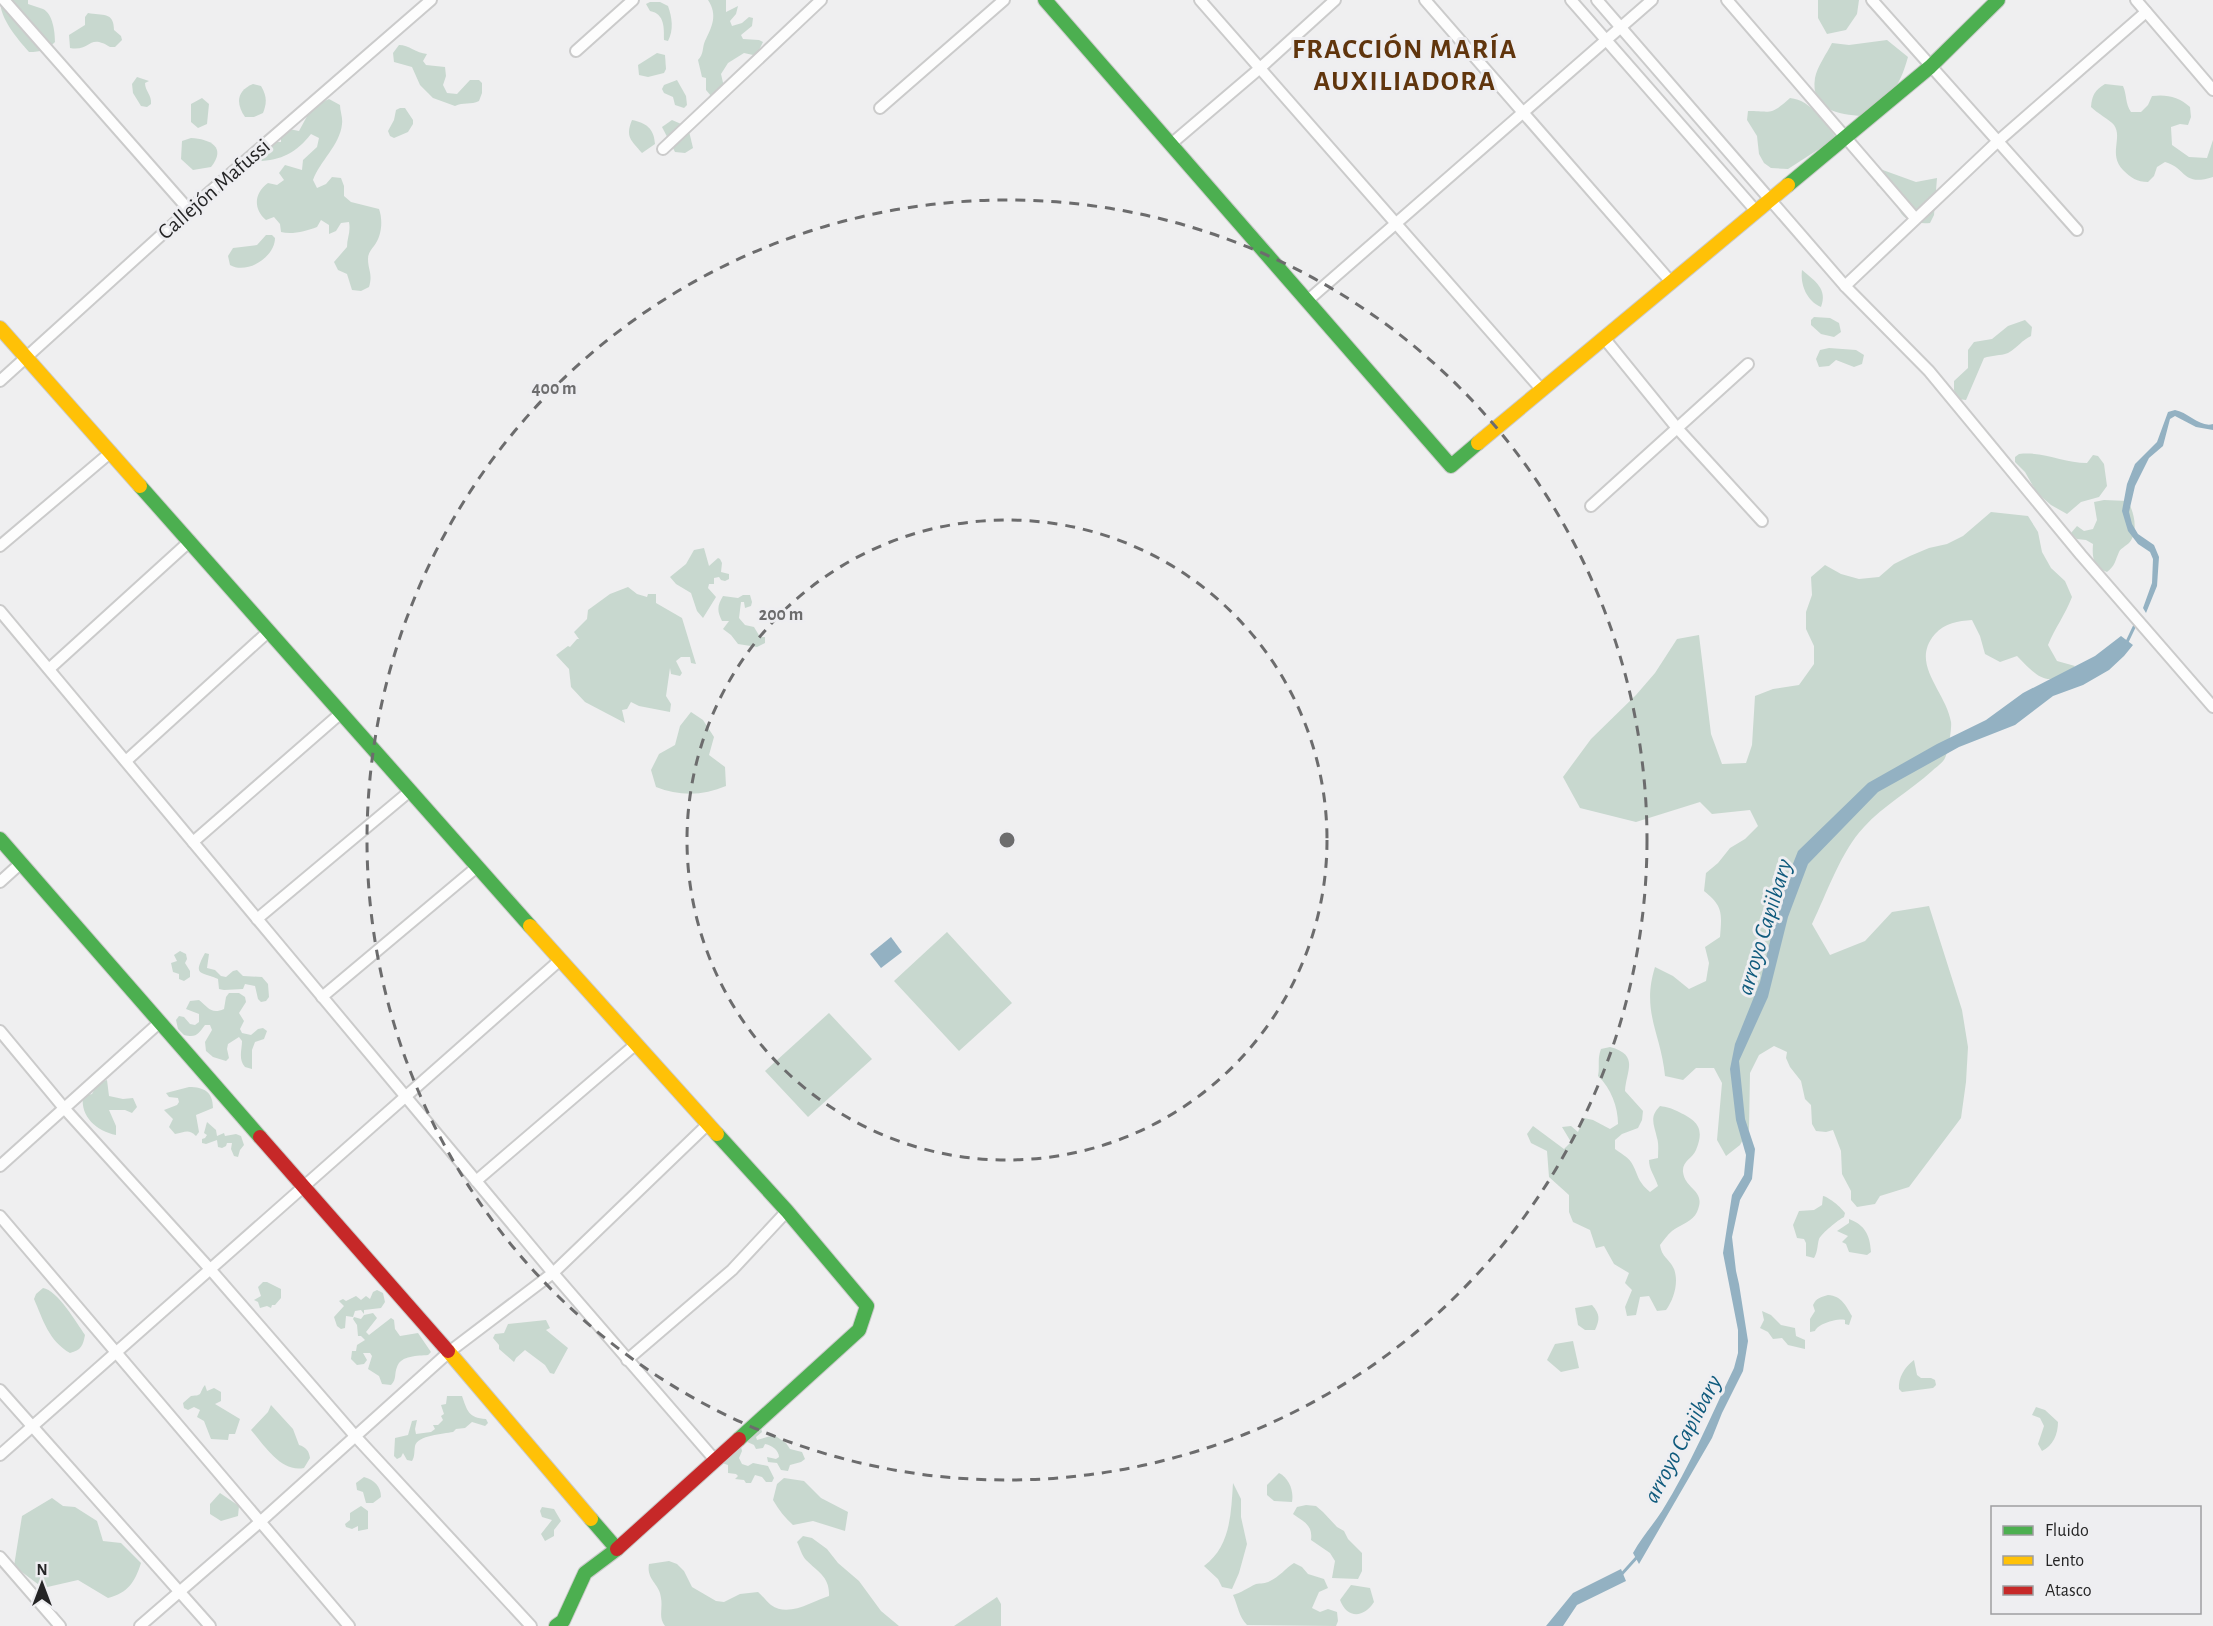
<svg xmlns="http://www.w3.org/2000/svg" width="2213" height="1626" font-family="'Alegreya Sans',sans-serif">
<rect width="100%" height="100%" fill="#efeff0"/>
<g fill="#c8d8cf">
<path d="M0,0H28V4C33,6 38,7 43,9C53,14 55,32 55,42C47,50 41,52 29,52C17,38 0,19 0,0Z"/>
<path d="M708,0H726V12L738,6L736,14L730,21L732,26L742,23L749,17L753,18L752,26L741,35L743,39L759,40L763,42L757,54L753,55L744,53L728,63L721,74L724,87L712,97L706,90V78L702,77L698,60C704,54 702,48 705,41C712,27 718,15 708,0Z"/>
<polygon points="1818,0 1859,0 1857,14 1846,30 1827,34 1818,18"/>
<path d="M650,2H660L668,6C672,17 674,30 668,41L664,40C664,28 665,14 650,11L646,4Z"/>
<path d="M88,13C102,16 114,11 114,30L121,36L122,40L115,47H110C88,33 91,52 70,48L69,35L85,25V17Z"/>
<path d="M1887,40L1908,57C1898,92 1890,95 1863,116C1838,115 1810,109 1815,78C1817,67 1827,53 1832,43L1849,45Z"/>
<path d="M399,45C409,45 416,53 427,54L423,61L426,65L445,67L446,76L443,85L447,93L457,94L470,80H479L482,83V93L479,101C471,105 463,102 455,106L433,98L420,85L412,67L394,62L393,53Z"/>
<polygon points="657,53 665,55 666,69 664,73 648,77 639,75 638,65"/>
<path d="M137,77L149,81L145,83C145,91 152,95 151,104L147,107L141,106L133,93L132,84Z"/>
<polygon points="677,80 686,96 687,105 684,108 675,105 673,97 664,93 662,89 664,85"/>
<path d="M253,84L261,86C267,96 267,103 263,113L254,117H245C236,104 236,91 253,84Z"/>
<path d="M2105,84L2123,86C2127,95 2125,103 2131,112H2141L2148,105L2152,96C2167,94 2179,97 2190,107L2191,117L2188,125L2180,124L2171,127L2172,145L2189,157L2207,158L2213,140V177C2182,187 2187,168 2165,162L2157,167L2154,176L2148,182C2137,182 2131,178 2123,170C2108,154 2123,138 2114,125C2110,120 2097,113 2091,107C2092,95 2095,90 2105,84Z"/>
<polygon points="202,98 209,104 207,124 198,128 191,122 191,104"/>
<path d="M1790,98C1812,100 1826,125 1839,141L1819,149L1788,169L1771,168L1764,163L1759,154L1757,136L1747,120L1748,111C1772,111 1770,116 1790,98Z"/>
<path d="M329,99L340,105C340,111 343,118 342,124C340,145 320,161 313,180L317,188L326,184L332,177L341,178L344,186V196L351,202L379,209C383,220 382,236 374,246C371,250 368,253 368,259C368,270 373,274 369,287L361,291L352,290L347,274L338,270L334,262L347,247C347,238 351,232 349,222L341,223L336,231L329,234V225L321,220L317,227C306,231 292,235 281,232L280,224L274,217L266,220C253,209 254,193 268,183L277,185L284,180L279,173L285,165L302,170L303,160L317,147L319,138L311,134C297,152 281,161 258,161L251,154L254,145L263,142H281V133L289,129L299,131L312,107Z"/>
<polygon points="400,108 405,108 413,120 413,124 408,132 394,138 390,136 388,131 394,120 396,110"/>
<path d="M632,120C646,123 654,128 655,144L642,153C631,140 625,137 632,120Z"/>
<polygon points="672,120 688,127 693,148 685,153 675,152 662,127"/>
<path d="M191,138C210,139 227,147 211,167L193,170L181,159L182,141Z"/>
<path d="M1880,169L1916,182L1937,178L1934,215L1930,223C1919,224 1905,222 1899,210C1897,205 1899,201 1894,196C1890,192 1882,189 1877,185L1874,176Z"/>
<path d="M266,235H272L275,238C275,257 247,275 230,265L228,256L233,248L257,245Z"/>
<path d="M1802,270C1815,281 1828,289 1821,307C1807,301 1800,285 1802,270Z"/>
<polygon points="1814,317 1830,318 1839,323 1841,332 1834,337 1821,334 1811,325 1811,320"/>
<path d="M2025,320L2032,327L2031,336C2022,340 2017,348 2008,353C2000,356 1992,355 1984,358L1966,400L1958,399L1954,390V381L1968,368V350L1974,342L1992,339L2008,326Z"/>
<polygon points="1829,348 1856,350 1864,355 1862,364 1854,367 1836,360 1829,366 1819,367 1816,359 1820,350"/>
<path d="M2019,454C2043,451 2064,463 2087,463L2093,455L2098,456L2104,464L2107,486L2099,497L2081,502L2067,514L2051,505L2037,493L2025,472L2015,462V457Z"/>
<path d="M2104,500L2128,501C2134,513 2139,531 2129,543C2126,546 2121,548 2119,552C2115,561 2115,566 2107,572C2093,566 2092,558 2093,544L2086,540L2077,539L2071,533L2077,526L2084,531L2093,529L2097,520L2094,502Z"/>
<path d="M1991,512L2028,516L2038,532L2042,552L2051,568L2065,581L2072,597C2065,615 2055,628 2048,645L2057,661L2075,666C2049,689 2039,679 2017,656L2000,662L1985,654L1980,636L1972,620C1958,621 1945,623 1935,634C1909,664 1946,691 1951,722C1952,728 1948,753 1945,758C1943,763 1936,767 1932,771C1910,791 1884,805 1864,827C1841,851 1827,893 1812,924L1830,955L1865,941L1892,912L1929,906L1962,1010L1968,1047L1966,1082L1961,1118L1909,1187L1880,1196L1875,1204L1857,1207L1851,1200V1191L1842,1174L1841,1151L1833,1130L1826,1132L1816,1131L1812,1124L1811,1105L1805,1099L1801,1081L1790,1067L1786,1058L1787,1052L1774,1046L1759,1055L1750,1073L1749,1129L1740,1145L1726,1156L1717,1140L1722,1083L1714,1068H1696L1683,1080L1665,1076C1661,1033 1641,1012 1655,967L1673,976L1689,989L1706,981L1709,963L1705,947L1720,937C1722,913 1723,906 1704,891L1706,873L1718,863L1730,848L1745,839L1758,826L1750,810L1712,814L1700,802L1636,822L1580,808L1563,777L1591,739L1636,695L1655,673L1677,639L1699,635L1711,734L1722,764L1746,763L1752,745L1755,696L1773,689L1799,685L1814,664V646L1806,629V612L1812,595L1811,577L1825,565L1841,574L1859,579L1879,577L1894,564L1910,556L1929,548L1947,544L1963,536Z"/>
<polygon points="704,548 709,566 718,558 720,559 722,563 721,572 729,574 729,579 725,581 721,580 719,577 714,578 714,584 709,584 708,588 716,597 703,618 697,611 691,593 676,584 670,577 686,564 694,550"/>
<polygon points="628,587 637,594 647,597 648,594 656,594 656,603 682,618 696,664 691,663 690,657 681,657 676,661 682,673 680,676 671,674 670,668 666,696 671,704 670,712 639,706 631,702 627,709 622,710 625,723 585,702 571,687 569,669 556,655 568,646 570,647 577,639 579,639 574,632 587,619 588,610 610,594"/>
<path d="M743,595H750L752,602L751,606L745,608L744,602H741L739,618L745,625L754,627L760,637H765V643L757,647L738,644L731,635L723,629L729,621H722C717,611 717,606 723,596L738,598Z"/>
<path d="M691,712L703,720L714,737L709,755L725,767L726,786C703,796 679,796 656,787L651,770L659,754L675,745L680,726Z"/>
<polygon points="947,932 1012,1003 959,1051 894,981"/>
<polygon points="180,951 186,954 187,959 185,963 190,971 190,977 184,981 179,979 179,974 173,972 171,963 177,961 174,955"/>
<path d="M205,953L209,954L207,968L215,970L221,976L226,977L233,971L237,970L243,976L262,977L268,984L269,997L266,1001L261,1002L258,999L255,986L245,984L243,989L224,990L219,989L218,979C201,971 192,977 205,953Z"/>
<path d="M229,993H239L245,997L246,1002L239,1013L244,1021L240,1029L242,1033L251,1035L258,1029L263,1028L267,1031L264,1039L255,1042L252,1050V1069L245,1067C238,1059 242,1050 242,1041L239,1037L228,1044L227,1049L229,1058L226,1061L213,1057L206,1051L205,1042L212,1030L210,1025H205C198,1034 197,1038 184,1035L178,1029L176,1020L179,1016L184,1017L190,1024L195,1025L199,1022V1014L186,1009L190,1001L199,1000C208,1007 211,1015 224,1009L226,997Z"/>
<polygon points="829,1013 872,1059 808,1117 765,1071"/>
<path d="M1610,1047C1640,1055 1626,1071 1625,1091L1643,1111L1642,1120L1638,1128L1622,1134L1615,1140V1149C1620,1153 1628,1157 1631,1162C1639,1175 1636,1180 1650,1192L1658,1186C1655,1176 1649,1170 1649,1160L1658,1158C1658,1151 1659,1144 1657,1138C1654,1124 1649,1117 1660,1106C1667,1107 1670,1108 1677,1111C1695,1120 1706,1126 1696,1150C1692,1159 1682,1161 1683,1172C1685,1190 1707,1190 1697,1212C1693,1221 1680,1225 1672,1231C1667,1235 1664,1240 1660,1245C1662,1258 1669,1258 1674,1269C1679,1282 1674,1299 1666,1310L1657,1311L1649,1296L1640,1297L1636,1315L1627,1316L1625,1307L1632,1290L1625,1283L1629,1273L1614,1264L1604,1246L1596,1248L1590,1230L1573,1222L1569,1212V1195L1549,1177L1547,1151L1531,1143L1527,1134L1533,1126L1564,1149L1571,1142L1562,1127L1571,1126L1578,1132L1584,1118L1593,1120L1610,1129L1618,1124C1618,1107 1611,1088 1598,1076C1600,1067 1597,1059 1601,1049Z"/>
<path d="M107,1080L109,1096L123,1099L133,1098L137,1107L132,1113L125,1110H109L116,1126V1135C97,1131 80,1117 83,1096L92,1094L97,1084Z"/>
<path d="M189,1087C204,1087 213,1092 213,1108L196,1115L199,1132L196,1136C188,1128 184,1133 175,1134L169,1127L173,1119L164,1110L177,1105L179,1102L178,1098L169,1097L166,1093Z"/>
<polygon points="207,1122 216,1130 217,1136 224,1133 225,1136 236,1134 241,1136 244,1145 240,1150 238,1157 234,1156 231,1149 232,1143 227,1143 226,1146 222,1148 218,1147 217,1140 206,1144 202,1143 202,1139 205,1138 207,1135 204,1133"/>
<path d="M1823,1196C1829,1197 1842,1208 1845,1213L1844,1217C1838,1220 1822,1233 1819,1239C1817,1246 1818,1251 1814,1258L1806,1256V1243L1804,1239L1797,1238L1793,1225L1799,1211L1814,1210L1822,1205Z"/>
<path d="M1849,1219C1865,1225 1870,1235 1871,1252L1867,1255L1849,1252L1846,1244L1842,1242L1848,1236L1837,1231L1849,1223Z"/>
<polygon points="263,1282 267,1282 281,1289 281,1298 275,1305 272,1305 271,1308 267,1306 260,1308 258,1302 254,1300 261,1296 258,1287"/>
<path d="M43,1288C57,1290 77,1323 85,1335C83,1346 81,1350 70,1353C49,1341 43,1320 34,1299L36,1294Z"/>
<polygon points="377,1290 383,1293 385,1302 381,1308 364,1310 364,1314 361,1310 355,1311 353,1317 346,1316 345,1328 341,1329 337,1326 334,1317 344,1306 339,1301 343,1299 346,1301 356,1296 361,1300 366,1296 370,1299 373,1292"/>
<path d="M1828,1295C1842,1296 1846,1306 1852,1316L1849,1325L1845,1324V1320C1837,1318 1818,1324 1815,1331L1810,1332V1319L1815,1311L1813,1305C1816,1298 1821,1297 1828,1295Z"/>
<path d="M1592,1305C1600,1314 1600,1319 1595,1330H1585L1578,1325L1575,1308Z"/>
<polygon points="1762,1311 1771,1315 1781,1325 1795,1328 1796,1336 1805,1340 1805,1349 1788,1345 1782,1338 1773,1339 1768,1332 1760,1328 1764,1320"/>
<path d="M373,1313L377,1318L366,1332L369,1335L391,1318L394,1320L395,1329L400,1336L418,1333L431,1352L428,1355C418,1356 401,1355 397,1367C394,1374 397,1379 391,1385L382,1384L379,1376L368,1369L372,1356L370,1353H363L367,1360L364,1364L357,1365L351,1359L352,1351H356L357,1345L365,1340L361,1336H358L357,1325L353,1319L354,1317L361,1319L364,1315Z"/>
<polygon points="546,1320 550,1328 546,1330 568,1348 554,1374 550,1373 545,1365 525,1350 516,1358 514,1362 499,1349 499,1345 493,1338 495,1334 504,1333 508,1324"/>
<polygon points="1573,1341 1579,1368 1561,1372 1547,1360 1555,1344"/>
<path d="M1914,1360L1917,1375L1921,1378H1931L1935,1380L1936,1385L1933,1388L1902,1392L1899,1389C1898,1377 1905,1367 1914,1360Z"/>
<path d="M205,1385L207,1391L214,1388L221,1392V1401L215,1404L240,1419L235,1434H229L228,1440L211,1439L204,1421L197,1417L200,1410L194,1407L188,1410L184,1408L183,1403L191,1396C204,1395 198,1394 205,1385Z"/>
<path d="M447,1396H462C467,1410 468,1418 486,1419L488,1423L485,1426L472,1422L465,1428L456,1429L453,1432C443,1434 418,1435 415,1446C414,1452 415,1456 412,1461L407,1460L403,1453L401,1457L397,1459L394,1456L395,1438L408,1435L412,1421L417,1420L415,1429L416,1434L431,1432L435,1429L433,1425H438L443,1420L441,1416L444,1414L441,1405L446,1404Z"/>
<path d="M271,1405L293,1429L299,1445C306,1447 309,1451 310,1458L304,1468C281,1473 264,1445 251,1430L268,1412Z"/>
<path d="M2036,1407L2045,1410L2058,1422C2058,1434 2053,1446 2042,1451L2038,1444L2044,1426L2040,1418L2032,1415Z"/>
<path d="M761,1428L762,1432L756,1437L757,1440L774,1435L786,1443L790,1449L802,1452L805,1459L801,1462L790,1465L788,1471L781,1470L777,1463L768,1462L767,1457L776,1459L779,1457C779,1450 771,1445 765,1444L763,1448L756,1449L754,1445L743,1440Z"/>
<polygon points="741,1447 742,1451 739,1458 742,1464 748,1466 753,1463 768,1466 774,1478 772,1482 766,1482 762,1477 755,1475 751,1483 746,1483 744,1480 735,1479 738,1476 736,1474 728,1473 728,1465 722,1463"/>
<path d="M1279,1473C1289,1478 1294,1491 1292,1502L1274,1501L1267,1495V1485Z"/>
<path d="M364,1477C374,1480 381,1486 381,1497L373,1503H366L363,1492L357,1490L356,1483Z"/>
<path d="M784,1478L804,1481L821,1498L848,1512L845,1531L813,1521L793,1525C785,1518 779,1510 773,1500L777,1484Z"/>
<path d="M1233,1483L1241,1499V1517L1247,1544L1239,1573L1232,1589L1222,1587L1218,1579L1204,1566C1231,1546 1231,1513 1233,1483Z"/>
<polygon points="220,1493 239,1506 238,1516 221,1521 210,1514 210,1504"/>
<path d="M52,1498L63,1506L75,1507L97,1521L103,1541L121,1543L141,1563C135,1582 128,1593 108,1598L78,1580L43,1588L14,1566L22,1516Z"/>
<path d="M1306,1505L1316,1506L1323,1512L1337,1527L1344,1531L1348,1539L1362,1553V1571L1358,1579L1332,1578L1335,1561L1330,1553L1311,1540C1313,1525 1304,1522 1293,1514L1297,1507Z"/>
<polygon points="361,1506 368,1511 368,1529 358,1531 358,1526 352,1529 346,1527 345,1524 350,1520 350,1513"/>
<polygon points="542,1507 554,1509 561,1521 554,1530 554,1536 545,1541 541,1534 552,1520 542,1517 540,1511"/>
<path d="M803,1536L812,1538L827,1549L838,1563L859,1581L881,1611L899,1626H665C658,1617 663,1609 661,1598C660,1584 646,1580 649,1564L669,1561L677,1564L684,1571L692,1587L716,1601L724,1602L740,1594L758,1592C763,1596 766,1601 771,1605C789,1618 812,1601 829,1596C830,1577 818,1572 806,1560C802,1556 800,1548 797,1542Z"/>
<path d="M1294,1563L1302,1567L1308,1574L1324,1579L1328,1588L1319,1592L1312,1608L1320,1612L1328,1609L1337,1612L1338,1621L1336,1626L1247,1625C1239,1617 1238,1606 1233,1595C1241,1593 1247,1588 1256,1584C1261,1583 1265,1584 1270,1581C1279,1577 1286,1568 1294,1563Z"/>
<path d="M1351,1585L1370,1588L1374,1602C1364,1618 1347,1619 1340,1600Z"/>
<polygon points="997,1597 1001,1604 1001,1626 954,1626"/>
</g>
<g fill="#93b1c2">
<path d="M2175,410C2188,412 2200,428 2213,424V430L2196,427L2175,416L2170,419L2163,446L2149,458L2135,486L2129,512L2132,524L2138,534L2154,545L2159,557L2157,586L2146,613L2143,608L2152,583L2153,559L2150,552L2138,544L2128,531L2122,511L2127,484L2135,464L2157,442L2168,412Z"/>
<path d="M2121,636L2133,645L2124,656L2109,670L2083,685L2053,696L2015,725L1959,747L1878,792L1808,864L1788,917L1768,997L1739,1061L1745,1119L1755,1149L1752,1179L1740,1200L1732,1237L1736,1271L1739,1284L1748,1341L1743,1371L1722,1413L1712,1438L1639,1564L1633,1553C1641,1538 1653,1525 1662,1511C1690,1466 1711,1416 1734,1368L1738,1353V1330L1723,1253L1732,1195L1744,1175L1746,1155L1736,1120L1730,1069L1735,1044L1760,982L1783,889L1798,851L1868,783L1937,744L1986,720L2023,693L2095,656Z"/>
<polygon points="891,937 902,952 881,968 870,954"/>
<polygon points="1621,1569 1626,1581 1577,1605 1563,1626 1546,1626 1573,1593"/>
</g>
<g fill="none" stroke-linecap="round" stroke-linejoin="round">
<g stroke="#93b1c2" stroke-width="3">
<polyline points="2126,644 2136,623"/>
<polyline points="1620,1576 1638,1556"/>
</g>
<defs>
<g id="street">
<polyline points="4,0 189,210"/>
<polyline points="1200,0 1541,389"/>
<polyline points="1425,0 1671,282"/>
<polyline points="1571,0 1756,211"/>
<polyline points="1597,0 1845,286 1929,371 2081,555 2213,707"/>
<polyline points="1727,0 1915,218"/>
<polyline points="1872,0 2077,230"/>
<polyline points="2136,0 2213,90"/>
<polyline points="576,51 633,0"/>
<polyline points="880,108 1004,0"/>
<polyline points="1171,144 1259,69 1335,0"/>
<polyline points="663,149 821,0"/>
<polyline points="1845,286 1997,142 2146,12"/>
<polyline points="1307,301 1652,0"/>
<polyline points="1604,338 1677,428 1762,521"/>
<polyline points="0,381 189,210 431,0"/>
<polyline points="1591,506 1748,364"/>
<polyline points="0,546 111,452"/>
<polyline points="0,611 553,1273 715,1460"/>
<polyline points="49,669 190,541"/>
<polyline points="126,761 269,631"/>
<polyline points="193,842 341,713"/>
<polyline points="0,882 21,863"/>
<polyline points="257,919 410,791"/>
<polyline points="322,997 477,867"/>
<polyline points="0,1031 64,1108 210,1269 356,1437 531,1626"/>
<polyline points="0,1166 160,1022"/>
<polyline points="476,1181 636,1044"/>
<polyline points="0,1216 349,1626"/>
<polyline points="627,1360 732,1270 787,1211"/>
<polyline points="0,1390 210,1626"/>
<polyline points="0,1455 560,960"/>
<polyline points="0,1557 60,1626"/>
<polyline points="140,1626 260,1522 449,1352 553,1273 708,1124"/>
</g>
<g id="fast">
<polyline points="1045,0 1451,466 1478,443"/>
<polyline points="1788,185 1930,67 1998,0"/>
<polyline points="140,486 530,926"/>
<polyline points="0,839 260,1137"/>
<polyline points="717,1134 787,1211 867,1306 859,1330 739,1439"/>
<polyline points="556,1626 563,1621 585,1573 617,1549 591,1519"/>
</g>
<g id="slow">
<polyline points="0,328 140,486"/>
<polyline points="1478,443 1788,185"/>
<polyline points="530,926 717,1134"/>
<polyline points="448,1351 591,1519"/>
</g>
<g id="jam">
<polyline points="260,1137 448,1351"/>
<polyline points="617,1549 739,1439"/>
</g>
</defs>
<use href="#street" stroke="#cbcbcb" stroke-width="14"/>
<use href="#fast" stroke="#cbcbcb" stroke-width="16"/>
<use href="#slow" stroke="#cbcbcb" stroke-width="16"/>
<use href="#jam" stroke="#cbcbcb" stroke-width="16"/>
<use href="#street" stroke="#fdfdfd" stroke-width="10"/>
<use href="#fast" stroke="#4caf50" stroke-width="14"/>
<use href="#slow" stroke="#ffc107" stroke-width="14"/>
<use href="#jam" stroke="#c62828" stroke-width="14"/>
</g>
<g fill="none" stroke="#6c6c6d" stroke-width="3" stroke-dasharray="10 8">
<circle cx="1007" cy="840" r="320"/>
<circle cx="1007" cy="840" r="640"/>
</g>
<g text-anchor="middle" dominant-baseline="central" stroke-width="6" stroke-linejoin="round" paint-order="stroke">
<g font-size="22" fill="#252526" stroke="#eeeef1">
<text transform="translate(214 189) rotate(-41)">Callejón Mafussi</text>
</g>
<g font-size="24" font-style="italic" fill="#105b7d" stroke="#eeeef1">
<text transform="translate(1765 927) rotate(-73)">arroyo Capiibary</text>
<text transform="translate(1683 1439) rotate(-62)">arroyo Capiibary</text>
</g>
<g font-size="28" font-weight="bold" letter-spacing="1.5" fill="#60350d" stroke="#eeeef1">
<text x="1405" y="50">FRACCIÓN MARÍA<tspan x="1405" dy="32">AUXILIADORA</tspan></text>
</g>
</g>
<circle cx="1007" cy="840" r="9" fill="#6c6c6d" stroke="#eeeef1" stroke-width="3"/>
<g font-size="18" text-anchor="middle" font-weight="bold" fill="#6c6c6d" stroke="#eeeef1" stroke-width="6" stroke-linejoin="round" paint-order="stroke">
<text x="554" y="394">400 m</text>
<text x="781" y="620">200 m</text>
</g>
<rect x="1991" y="1506" width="210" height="108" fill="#eeeef1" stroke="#9e9ea0" stroke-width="1.5"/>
<rect x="2003" y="1526" width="30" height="9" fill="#4caf50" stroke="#9e9ea0" stroke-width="1.5"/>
<text x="2045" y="1536" font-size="18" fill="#252526">Fluido</text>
<rect x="2003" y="1556" width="30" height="9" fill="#ffc107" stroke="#9e9ea0" stroke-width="1.5"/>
<text x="2045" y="1566" font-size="18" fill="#252526">Lento</text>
<rect x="2003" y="1586" width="30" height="9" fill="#c62828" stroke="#9e9ea0" stroke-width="1.5"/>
<text x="2045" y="1596" font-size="18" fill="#252526">Atasco</text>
<g transform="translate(42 1584)" stroke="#eeeef1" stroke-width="4.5" paint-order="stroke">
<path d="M0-4.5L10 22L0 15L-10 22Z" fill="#252526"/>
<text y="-9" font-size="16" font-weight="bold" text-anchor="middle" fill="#252526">N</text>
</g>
</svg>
